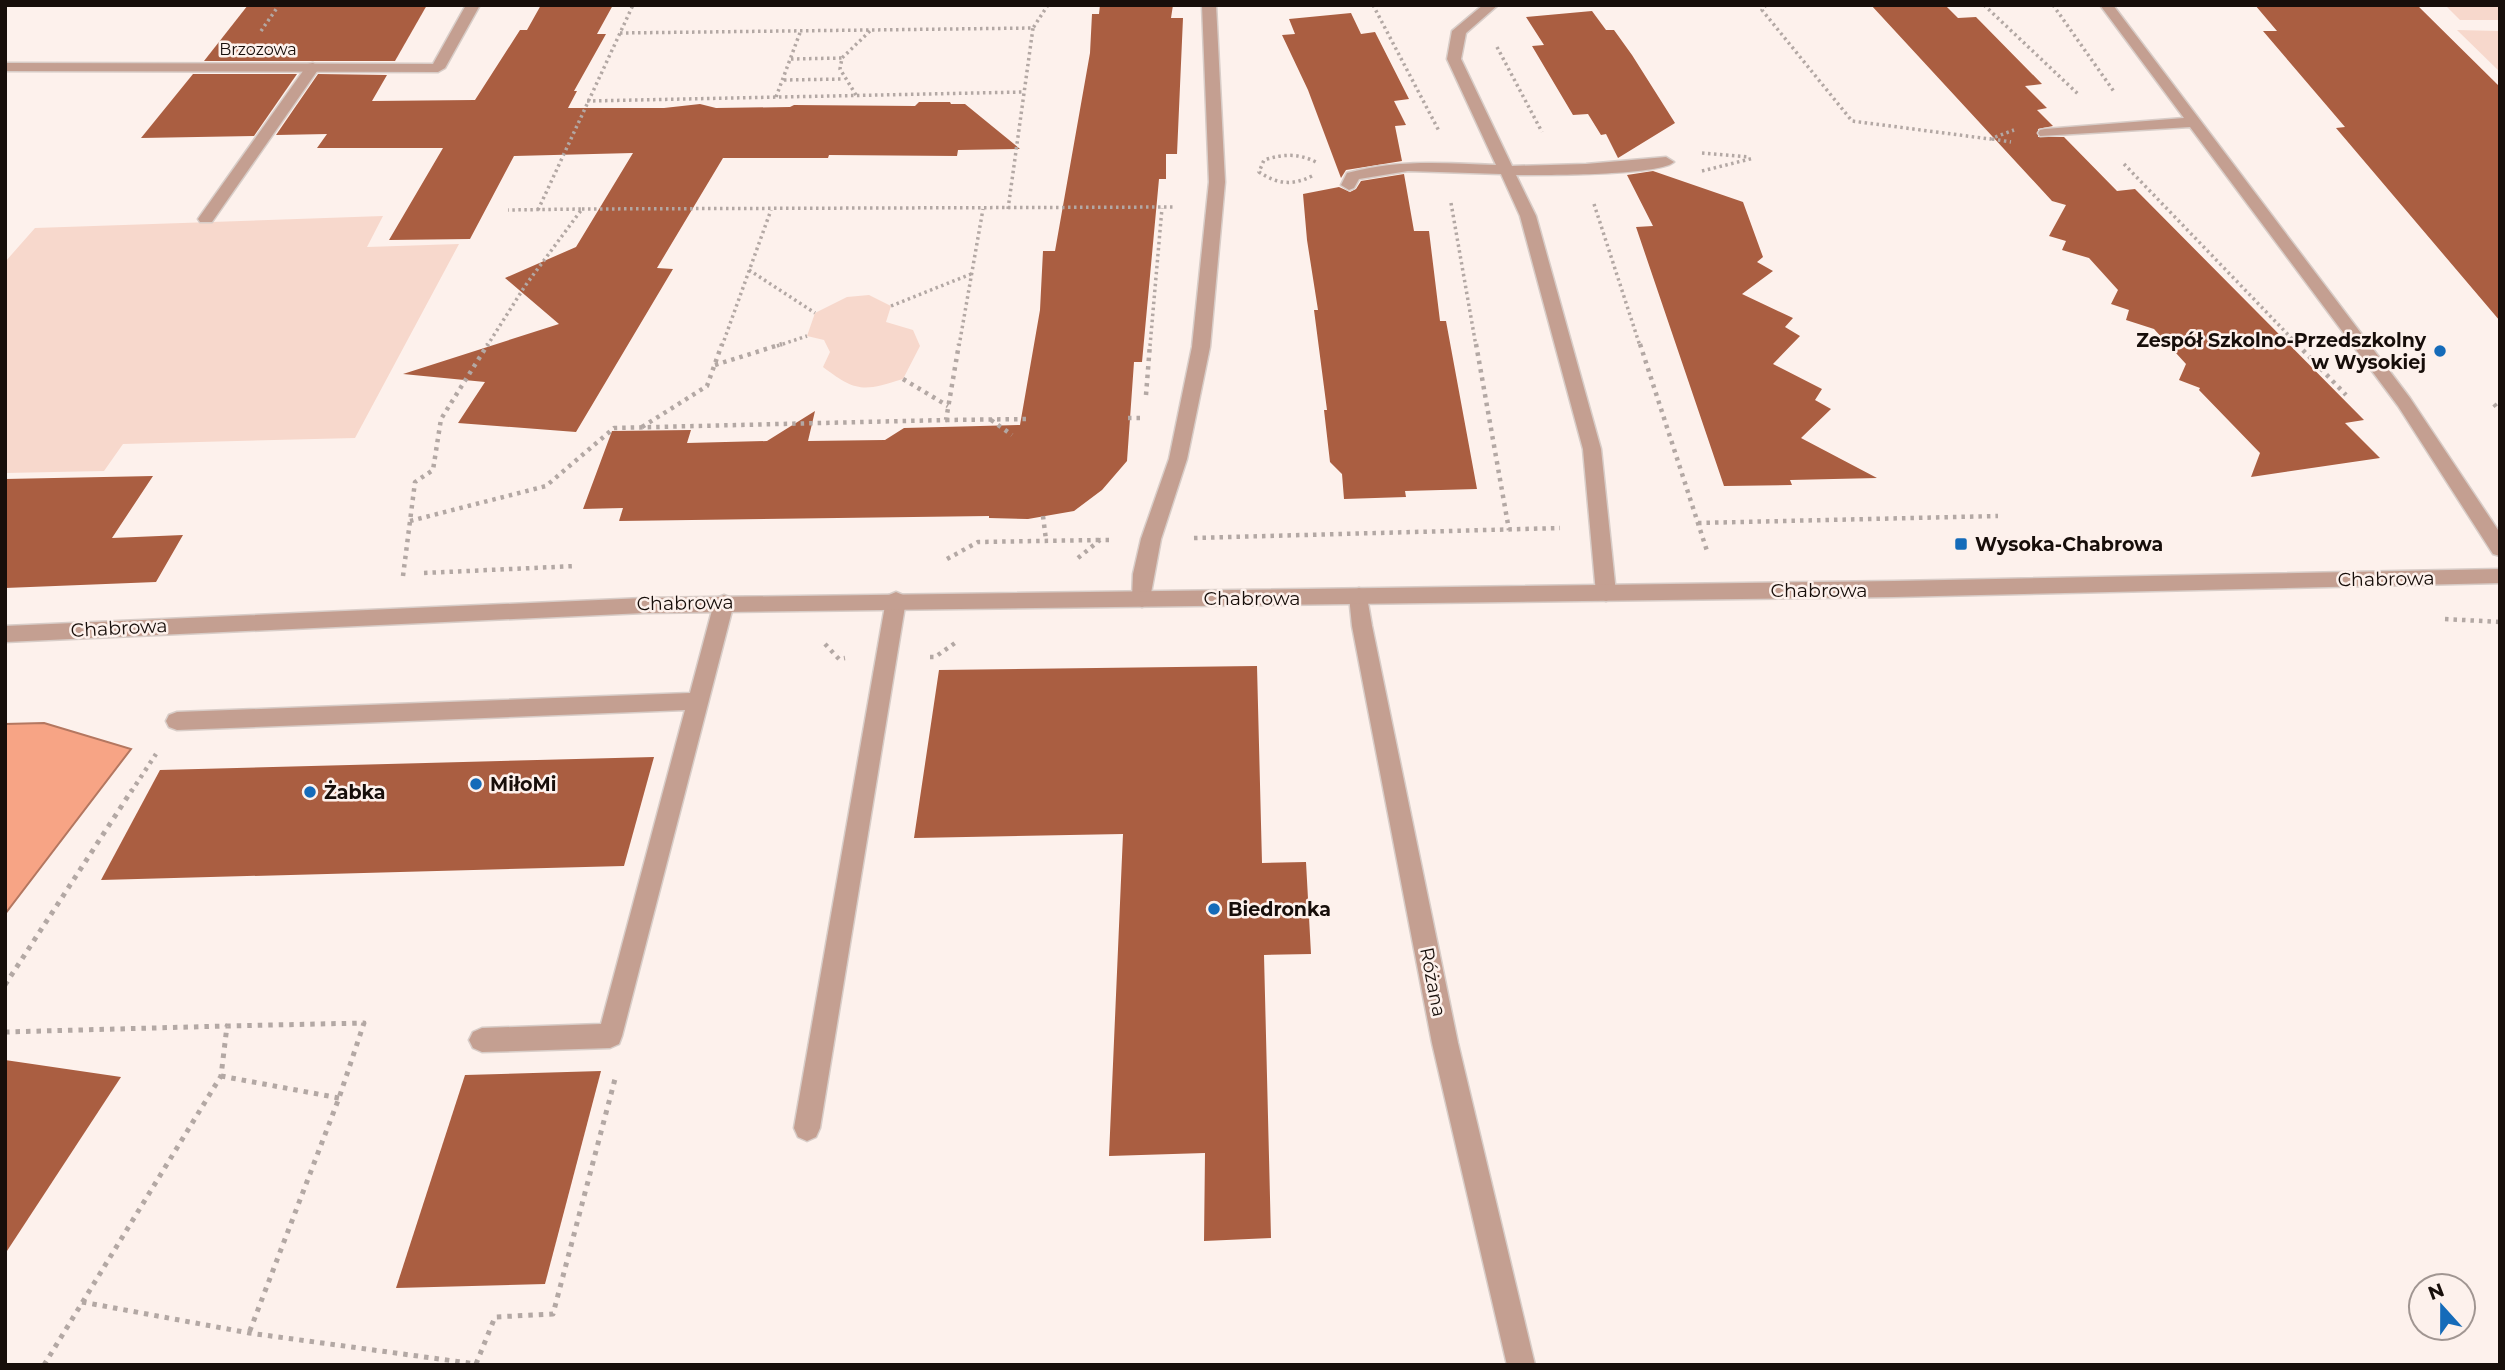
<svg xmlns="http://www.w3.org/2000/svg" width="2505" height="1370" font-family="Montserrat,sans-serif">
<rect width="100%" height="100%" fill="#fdf1ec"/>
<g fill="#f7d8cc">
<polygon points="2445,5 2500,5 2500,20 2460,20"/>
<polygon points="2457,30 2500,31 2500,72"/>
<polygon points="383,216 367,247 459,244 355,438 123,444 104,471 5,473 5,262 35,228"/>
<path d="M869,295L891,306L886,322L913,330L920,346L903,379C864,391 857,393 823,367L830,352L824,340L807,336L815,313L847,297Z"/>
</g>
<polygon fill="#f7a485" stroke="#b47760" stroke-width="2" points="44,723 131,749 5,914 5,724"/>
<g fill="#aa5e41">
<polygon points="248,5 427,5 395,61 204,61"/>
<polygon points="541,5 613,5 597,34 606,34 574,91 577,91 568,108 664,108 700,104 716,108 790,107 794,105 915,106 919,102 950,102 951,104 965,104 1020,149 958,150 957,156 829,155 828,158 723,158 657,268 673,269 576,432 458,423 485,382 403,374 559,324 505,278 576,247 633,153 514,156 470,239 389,240 443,148 317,148 327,134 276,135 318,74 387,75 372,101 475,100 520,30 527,30"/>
<polygon points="1100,5 1173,5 1171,18 1183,18 1177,154 1166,154 1166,179 1159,179 1142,362 1134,362 1127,461 1102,490 1074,511 1028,519 989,518 989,516 619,521 623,508 583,509 612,431 691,430 687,443 767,441 815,411 808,441 885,440 904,428 1020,425 1040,310 1043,251 1055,251 1090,53 1092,14 1099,14"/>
<polygon points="1871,5 1945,5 1958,18 1976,17 2042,84 2025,86 2047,108 2037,110 2053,126 2038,129 2038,137 2064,137 2117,191 2135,189 2364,420 2345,423 2380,458 2251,477 2260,453 2199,390 2200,388 2179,380 2186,364 2154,329 2126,320 2129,310 2111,304 2118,290 2089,258 2062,250 2066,241 2049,236 2066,205 2052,201"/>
<polygon points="2255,5 2417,5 2500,87 2500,321 2336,128 2345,127 2263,31 2277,31"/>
<polygon points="1592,11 1606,30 1614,30 1632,55 1675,123 1618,158 1606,134 1601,135 1588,114 1573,115 1532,46 1544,45 1526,17"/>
<polygon points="1351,13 1361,34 1375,32 1409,99 1394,101 1406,125 1395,126 1402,161 1346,170 1341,178 1308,90 1282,35 1295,34 1289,19"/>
<polygon points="193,74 297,74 254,136 141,138"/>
<polygon points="1653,171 1743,202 1763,257 1757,262 1773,271 1742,294 1793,318 1785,327 1800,336 1773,364 1822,389 1815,400 1831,409 1801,438 1877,478 1790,480 1792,485 1724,486 1636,227 1653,226 1627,175"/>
<polygon points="1404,174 1414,231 1429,231 1440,321 1446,321 1477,489 1405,491 1406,497 1344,499 1342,474 1330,462 1324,410 1327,410 1314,310 1318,310 1307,240 1303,194 1339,187 1350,192 1356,189 1361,181"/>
<polygon points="153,476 112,538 183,535 156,582 5,588 5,479"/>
<polygon points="1257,666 1262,863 1306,862 1311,954 1264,955 1271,1238 1204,1241 1205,1153 1109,1156 1123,834 914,838 939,670"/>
<polygon points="654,757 624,866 101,880 160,770"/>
<polygon points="5,1060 121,1077 5,1254"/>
<polygon points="601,1071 545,1284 396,1288 465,1075"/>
</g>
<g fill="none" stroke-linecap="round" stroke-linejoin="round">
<defs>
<g id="service">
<polygon points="1202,5 1216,5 1225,182 1210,347 1187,459 1161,539 1149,604 1142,607 1135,604 1132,599 1133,574 1141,539 1169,459 1192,347 1209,182"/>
<path d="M1483,5H1498L1466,33L1461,59L1512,166L1586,164L1666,157L1674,162C1659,176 1542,175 1516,175L1536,216L1601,449L1616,593L1613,598L1606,601L1599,598L1596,593L1583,449L1520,216L1501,174L1408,171L1359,179L1354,188L1349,190L1341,185L1347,173C1397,159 1445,163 1496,165L1447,59L1452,31Z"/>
<polygon points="2100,5 2113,5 2410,398 2500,533 2500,556 2493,554 2398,406 2190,127 2040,136 2038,133 2040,130 2045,129 2184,118"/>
<polygon points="313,63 320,67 212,222 200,222 198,219 200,216 308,64"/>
<polygon points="896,592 903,595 906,600 820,1128 816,1137 807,1141 798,1137 794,1128 886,600 889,595"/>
<polygon points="724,595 731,598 734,603 622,1036 619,1044 610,1048 482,1052 473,1048 469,1040 473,1032 482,1028 601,1024 685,710 177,730 169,727 166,721 169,715 177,712 690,693 714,603 717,598"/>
</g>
<g id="minor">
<polygon points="466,5 480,5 445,68 438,72 5,71 5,63 433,64"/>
<polygon points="1359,588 1366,591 1372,626 1458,1043 1535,1365 1507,1365 1432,1043 1352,626 1349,596 1352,591"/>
</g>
<polygon id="tertiary" points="2500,569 2500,583 1894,597 644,613 5,642 5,626 644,598 1894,581"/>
</defs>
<use href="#service" stroke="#d8cdc8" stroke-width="3"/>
<use href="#minor" stroke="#d8cdc8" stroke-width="3"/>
<use href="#tertiary" stroke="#d8cdc8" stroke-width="3"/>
<g stroke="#b3a8a4" stroke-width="3.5" stroke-dasharray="2.5 3.5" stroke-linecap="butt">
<polyline points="1373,5 1439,131"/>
<polyline points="1766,5 1762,10 1852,121 1990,139 2014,130"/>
<polyline points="1984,5 2078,94"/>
<polyline points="2053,5 2115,93"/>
<polyline points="261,31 279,5"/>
<polyline points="620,33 1033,28 1048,5"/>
<polyline points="1497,47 1542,132"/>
<polyline points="791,59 842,58"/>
<polyline points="784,80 844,79"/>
<polyline points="856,95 840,69 842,58 870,31"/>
<polyline points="776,97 801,30"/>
<polyline points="587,101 1024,92"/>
<polyline points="1992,139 2011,142"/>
<polyline points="1702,153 1749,157"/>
<polyline points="2124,164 2299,346"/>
<polyline points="1702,171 1754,158"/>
<path d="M1312,176C1292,186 1277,184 1259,172L1264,160C1283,154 1298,153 1316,162"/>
<polyline points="1451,203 1476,346"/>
<polyline points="1594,204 1640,346"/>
<polyline points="582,209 1176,207"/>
<polyline points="1008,209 1033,28"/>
<polyline points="538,210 633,5"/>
<polyline points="749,270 815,313"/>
<polyline points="891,306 971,274"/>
<polyline points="487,346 525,286 582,209 508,210"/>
<polyline points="722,346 771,210"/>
<polyline points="777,346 807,336"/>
<polyline points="959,346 983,209"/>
<polyline points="1150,346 1162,208"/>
</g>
<g stroke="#b3a8a4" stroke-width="4.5" stroke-dasharray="3.5 5" stroke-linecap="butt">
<polyline points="1476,344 1509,530"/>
<polyline points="1640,344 1707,551"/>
<polyline points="2297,344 2346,395"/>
<polyline points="715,365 782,344"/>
<polyline points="903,379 948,406"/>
<polyline points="1146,395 1150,344"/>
<polyline points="2494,404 2500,411"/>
<polyline points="1128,418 1144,418"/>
<polyline points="946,420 1029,419"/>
<polyline points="991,420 1012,435"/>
<polyline points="642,427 707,386 722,344"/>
<polyline points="1043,516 1046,540"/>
<polyline points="410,521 546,486 614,428 946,420 959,344"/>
<polyline points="1698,523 1998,516"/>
<polyline points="1194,538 1560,528"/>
<polyline points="1078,558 1100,540 1109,540"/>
<polyline points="947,559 978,542 1099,540"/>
<polyline points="424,573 576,566"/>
<polyline points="403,576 415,482 433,470 441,419 488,344"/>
<polyline points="2445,619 2500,622"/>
<polyline points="825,644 839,659 845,658"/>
<polyline points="930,657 935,657 955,643"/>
<polyline points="131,792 156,754"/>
</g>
<g stroke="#b3a8a4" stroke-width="5" stroke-dasharray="4.5 6" stroke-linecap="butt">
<polyline points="5,985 132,790"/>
<polyline points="5,1032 227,1026"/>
<polyline points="221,1076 339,1098"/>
<polyline points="82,1302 249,1333 476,1364 495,1317 553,1314 615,1079"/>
<polyline points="44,1365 221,1076 227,1026 364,1023 339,1098 249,1333"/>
</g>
<use href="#service" fill="#c49f91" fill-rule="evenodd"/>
<use href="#minor" fill="#c49f91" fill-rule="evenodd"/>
<use href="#tertiary" fill="#c49f91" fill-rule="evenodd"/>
</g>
<g fill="#156bb9" stroke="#fdf1ec" stroke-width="2.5">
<circle cx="2440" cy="351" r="7"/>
<rect x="1954" y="537" width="14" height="14" rx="3.5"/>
<circle cx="476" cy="784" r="7"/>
<circle cx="310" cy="792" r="7"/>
<circle cx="1214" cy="909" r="7"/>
</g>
<g text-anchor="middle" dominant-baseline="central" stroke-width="5" stroke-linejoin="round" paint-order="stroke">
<g font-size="16" fill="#170e0a" stroke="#fdf1ec">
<text x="258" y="49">Brzozowa</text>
</g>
<g font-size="19" font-weight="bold" fill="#170e0a" stroke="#fdf1ec" text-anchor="start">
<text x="2426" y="340" text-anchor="end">Zespół Szkolno-Przedszkolny<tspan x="2426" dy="22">w Wysokiej</tspan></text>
<text x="1975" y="544">Wysoka-Chabrowa</text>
<text x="490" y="784">MiłoMi</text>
<text x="324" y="792">Żabka</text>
<text x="1228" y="909">Biedronka</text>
</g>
<g font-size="19" fill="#170e0a" stroke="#fdf1ec">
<text transform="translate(2386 579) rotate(-1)">Chabrowa</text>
<text x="1819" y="590">Chabrowa</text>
<text x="1252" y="598">Chabrowa</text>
<text transform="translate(685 603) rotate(-1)">Chabrowa</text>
<text transform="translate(119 628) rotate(-3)">Chabrowa</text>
<text transform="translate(1433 982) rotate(79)">Różana</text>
</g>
</g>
<rect width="2505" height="1370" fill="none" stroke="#170e0a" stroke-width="14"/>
<g transform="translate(2442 1307) rotate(339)"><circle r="33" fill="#fdf1ec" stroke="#a19692" stroke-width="2"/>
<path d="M0-5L12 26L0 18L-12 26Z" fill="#156bb9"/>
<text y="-10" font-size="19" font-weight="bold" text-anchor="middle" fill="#170e0a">N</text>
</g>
</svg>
